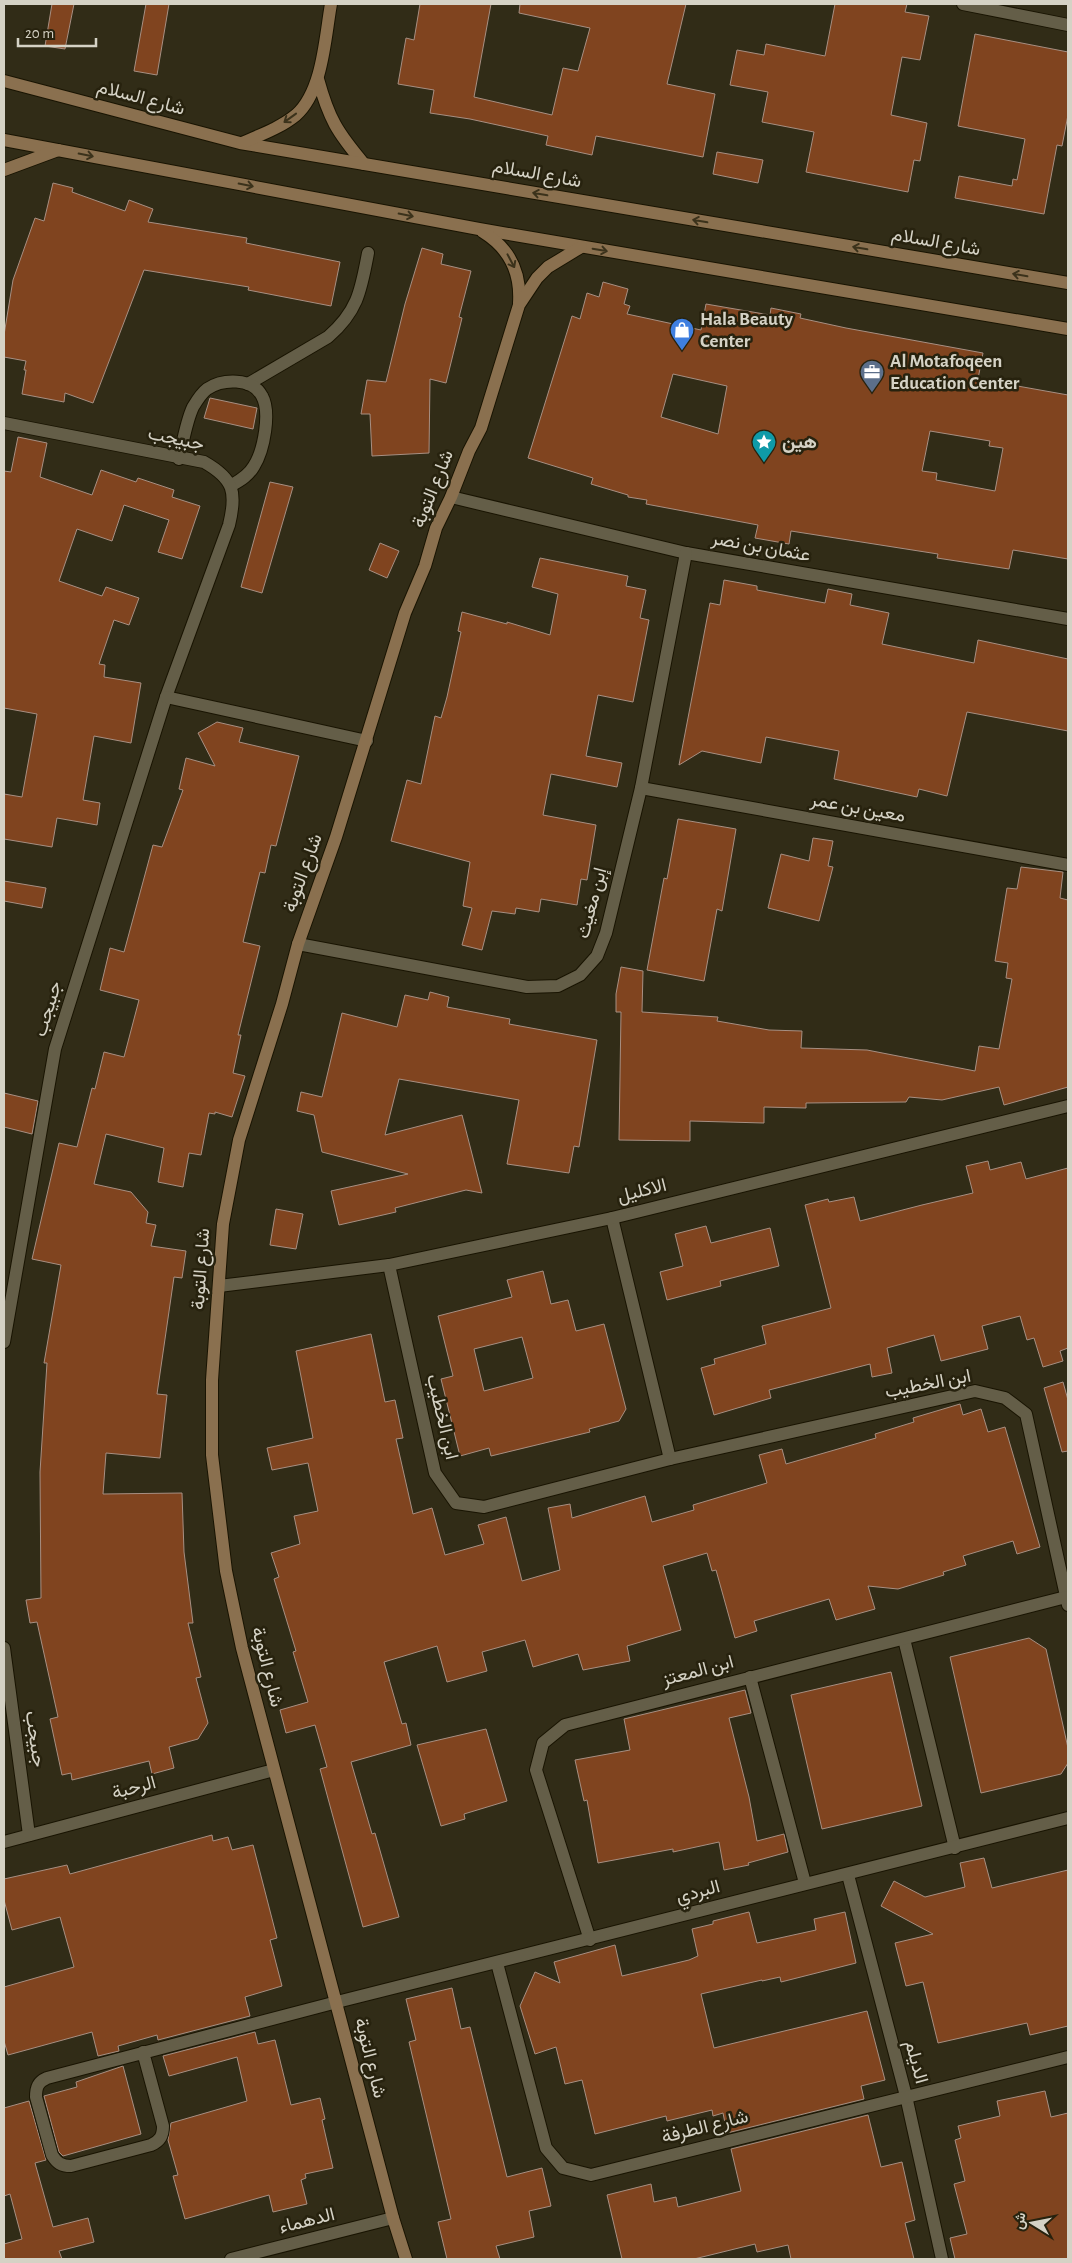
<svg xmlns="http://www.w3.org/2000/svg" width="1072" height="2263" font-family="'Alegreya Sans',Vazirmatn,sans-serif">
<rect width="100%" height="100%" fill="#312c17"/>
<g fill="#80441f" stroke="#a78f82" fill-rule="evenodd">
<polygon points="52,4 74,4 65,49 45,46"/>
<polygon points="146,4 169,4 157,75 134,71"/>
<polygon points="420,4 491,4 474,97 552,115 563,68 578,71 590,28 519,13 520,4 686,4 667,84 715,94 703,157 596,136 592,155 546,145 548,136 470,119 430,113 434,90 398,84 406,38 414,40"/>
<polygon points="835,4 907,4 905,12 929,16 920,60 902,57 891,115 927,123 920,161 914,160 908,192 806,172 814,132 762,122 768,92 730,85 737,50 764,55 766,44 825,56"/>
<polygon points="975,34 1068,52 1068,115 1062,146 1057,145 1044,214 955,198 959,176 1012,186 1013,179 1017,180 1025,139 958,126"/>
<polygon points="717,152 763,160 758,183 713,174"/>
<polygon points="53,183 73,188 72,192 125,211 129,200 153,209 148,222 247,238 246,243 340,262 331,306 248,290 249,287 144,270 93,403 65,393 64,402 22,394 26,370 24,370 26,361 4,357 4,335 13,280 35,218 44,221"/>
<polygon points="422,248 443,254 441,264 471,271 459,317 462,318 446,383 430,379 429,453 372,456 370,414 361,414 367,380 386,382 405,304"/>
<path d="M603,282L628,289L624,304L630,306L627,314L701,330L706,304L770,315L771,308L801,314L800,318L846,328L983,353L978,379L1068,395V559L1013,550L1009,569L937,558L938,554L791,531L789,544L755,538L758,525L646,504L647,500L628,497V495L591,484L593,478L528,458L572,316L580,319L587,293L599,297ZM673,374L727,386L718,434L661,417ZM930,431L990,441L989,446L1003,448L995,491L936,480L937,473L922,471Z"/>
<polygon points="210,398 257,408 253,429 204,418"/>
<polygon points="18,437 47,443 40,477 92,495 101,470 136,482 138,478 174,490 172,497 200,506 182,559 158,552 169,520 124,505 112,541 77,529 59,581 102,596 106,587 139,598 129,625 114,620 99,664 105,665 104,677 141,683 131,743 94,736 83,800 100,803 97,825 57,818 52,847 4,839 4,794 22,797 37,714 4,708 4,471 11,472"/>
<polygon points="270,482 293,487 262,593 241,587"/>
<polygon points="380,543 399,551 387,578 369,570"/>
<polygon points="540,558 628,576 626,586 646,590 640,618 649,620 633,702 598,695 586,756 622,763 617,787 551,774 543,815 596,825 587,880 581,879 577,905 541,899 539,912 516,908 515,914 492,911 482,950 462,945 472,908 463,906 470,862 391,841 407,780 421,784 435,716 441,718 447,697 461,632 458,631 462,612 507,624 507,622 550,635 558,594 532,587"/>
<polygon points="724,580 757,586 757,590 825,603 828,589 852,594 850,605 889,613 882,644 974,663 978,640 1068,659 1068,731 967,712 947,796 919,789 917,797 834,779 839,751 766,737 761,763 702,751 679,765 710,603 720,605"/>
<polygon points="217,722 243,728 239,742 299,756 276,846 271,845 265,873 260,872 243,942 260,946 238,1035 241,1035 233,1073 245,1076 232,1117 215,1112 215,1114 209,1113 201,1155 189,1153 183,1187 158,1182 164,1148 106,1134 94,1184 131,1192 148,1212 146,1223 156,1225 151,1246 186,1251 182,1278 174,1277 157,1394 167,1395 160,1458 106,1453 103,1494 182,1493 184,1552 193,1623 188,1623 201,1677 196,1678 208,1723 198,1739 169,1747 174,1768 152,1774 149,1761 72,1780 71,1773 62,1775 50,1719 58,1717 37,1622 30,1623 26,1600 41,1598 40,1472 47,1363 44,1363 61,1265 32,1259 59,1143 77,1147 92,1088 95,1089 104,1052 124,1057 139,1000 100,990 110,948 124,952 153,845 162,847 183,790 179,789 186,758 215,766 198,733"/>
<polygon points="678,819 736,829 722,911 717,909 704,981 647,970 664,878 667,879"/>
<polygon points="813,838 833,841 828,866 833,867 819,921 768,908 781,854 809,861"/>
<polygon points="1021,867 1063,872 1060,898 1068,900 1068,1087 1004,1105 999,1087 942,1100 909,1097 906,1102 806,1103 806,1108 764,1107 764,1123 690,1121 690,1141 619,1140 621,1012 616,1012 616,994 621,967 643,971 642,1012 718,1017 717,1021 769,1030 802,1031 801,1048 867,1050 975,1071 979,1046 999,1049 1012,979 1006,978 1008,963 995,961 1007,888 1017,889"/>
<polygon points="4,881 46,888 42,908 4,901"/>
<polygon points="430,992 449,997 447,1007 510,1019 509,1024 597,1040 579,1147 574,1146 569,1173 507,1164 519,1100 399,1079 385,1135 462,1115 482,1193 466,1190 395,1208 396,1212 339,1225 331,1191 408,1174 322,1152 314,1115 297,1111 301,1092 322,1097 342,1013 397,1027 405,995 428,1000"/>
<polygon points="4,1093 38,1101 32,1134 4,1127"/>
<polygon points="988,1161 990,1170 1021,1162 1026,1179 1068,1168 1068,1348 1060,1351 1063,1361 1043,1367 1034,1338 1027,1340 1020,1316 982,1326 988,1349 941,1361 934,1335 887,1348 892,1373 872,1377 870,1364 769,1390 771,1398 714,1415 701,1368 715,1364 714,1359 766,1344 762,1326 831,1308 805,1205 828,1199 829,1202 854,1197 860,1221 922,1205 973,1193 966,1166"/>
<polygon points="276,1209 303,1214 296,1249 270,1245"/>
<polygon points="706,1226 711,1243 770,1228 779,1266 720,1281 721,1286 667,1300 660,1272 683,1266 675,1234"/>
<path d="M543,1271L551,1304L568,1300L576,1331L604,1324L626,1409L619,1421L589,1429L590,1432L491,1456L489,1448L460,1456L441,1379L453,1376L438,1316L512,1297L507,1280ZM522,1337L533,1378L484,1391L474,1349Z"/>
<polygon points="371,1334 385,1402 395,1400 403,1438 396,1439 413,1514 432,1508 445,1555 484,1544 478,1525 506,1517 522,1581 560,1570 548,1508 570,1504 572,1518 645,1496 652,1522 694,1510 693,1505 767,1483 759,1455 782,1449 786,1464 876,1438 875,1434 914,1422 913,1418 960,1404 963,1415 981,1409 988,1432 1005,1427 1040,1547 1017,1554 1013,1541 963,1556 966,1565 943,1572 944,1575 898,1589 868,1586 875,1609 836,1620 829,1599 754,1621 757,1631 735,1638 716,1570 712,1571 707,1553 663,1566 681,1630 627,1646 630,1661 583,1670 578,1654 533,1667 525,1640 482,1652 487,1671 447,1682 437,1646 384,1662 402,1724 406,1723 411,1745 351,1762 372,1834 375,1833 399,1917 363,1927 320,1769 327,1767 315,1725 286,1733 280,1710 308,1702 293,1652 296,1651 274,1579 279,1577 271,1553 300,1544 294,1516 318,1511 308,1463 272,1470 267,1448 313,1438 296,1351"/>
<polygon points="1063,1382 1068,1400 1068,1451 1062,1452 1044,1388"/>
<polygon points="1029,1638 1046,1649 1068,1748 1068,1763 1061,1774 981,1793 950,1657"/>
<polygon points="891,1672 922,1806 822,1829 791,1695"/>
<polygon points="745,1690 751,1713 729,1718 749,1797 757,1841 784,1834 788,1852 748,1863 749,1865 724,1870 719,1842 673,1852 673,1849 598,1863 587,1800 584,1801 575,1760 630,1750 624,1719"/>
<polygon points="486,1729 507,1801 464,1814 465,1819 441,1826 417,1745"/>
<polygon points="212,1835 213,1841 228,1837 232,1850 253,1845 277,1938 270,1940 282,1986 245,1997 250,2016 158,2040 157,2035 118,2046 119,2051 98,2056 92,2032 8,2055 4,2041 4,1987 74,1967 60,1917 12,1930 4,1900 4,1879 67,1865 70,1874"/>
<polygon points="984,1858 992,1888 1068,1870 1068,2026 1030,2035 1027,2023 938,2043 923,1982 906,1986 895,1943 933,1934 881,1906 894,1881 925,1897 965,1887 960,1863"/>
<polygon points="749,1912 757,1943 816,1930 814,1919 845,1912 856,1963 781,1982 780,1977 762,1981 762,1980 701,1994 714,2048 867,2011 885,2080 861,2086 864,2099 727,2133 723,2113 713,2116 712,2110 667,2121 666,2116 595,2134 582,2080 565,2084 556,2047 535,2054 520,2006 535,1972 560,1983 554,1962 615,1945 622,1976 689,1960 698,1956 692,1929 713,1924 713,1921"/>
<polygon points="452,1988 461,2029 470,2027 507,2177 542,2168 551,2206 529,2211 534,2237 496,2246 500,2259 447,2259 438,2222 451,2219 409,2042 416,2040 406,1999"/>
<polygon points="255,2032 258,2044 275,2040 291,2105 320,2098 325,2119 322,2120 333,2168 305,2174 306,2178 301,2180 307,2204 273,2212 269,2195 185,2219 173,2176 178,2175 168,2140 171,2123 247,2101 237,2057 169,2076 163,2056"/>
<polygon points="123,2066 141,2134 63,2156 59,2152 44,2096 77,2087 76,2082"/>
<polygon points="1045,2091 1051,2117 1068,2113 1068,2259 955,2259 950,2238 967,2234 954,2184 965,2181 955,2140 961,2138 958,2126 1000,2116 997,2101"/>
<polygon points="29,2101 46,2160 35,2163 53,2227 88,2218 94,2242 59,2251 62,2259 4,2259 4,2244 22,2239 10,2194 4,2196 4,2108"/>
<polygon points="868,2115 881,2167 902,2162 915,2220 905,2223 914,2259 791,2259 788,2245 757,2252 755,2244 694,2259 622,2259 607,2195 651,2184 654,2202 676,2197 678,2207 741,2191 731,2149"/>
</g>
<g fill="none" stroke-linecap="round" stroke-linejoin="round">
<defs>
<g id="lane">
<path d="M248,384L328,337C358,311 361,290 368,253"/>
<path d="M179,459C183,442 186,422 193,407C196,402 203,392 207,389C222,379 252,377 262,396C271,412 264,450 254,466C249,475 241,480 232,485"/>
<path d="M143,2052L163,2126C163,2136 160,2141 151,2145L71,2166C61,2166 57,2163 52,2155L36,2097C36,2087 38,2082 47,2078L337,2002"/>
</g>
<g id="street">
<polyline points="963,4 1068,25"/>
<path d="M4,423L204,462C234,479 237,492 229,525L166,697L55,1049L4,1342"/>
<polyline points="451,497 686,553 1068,619"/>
<polyline points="166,697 367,741"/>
<polyline points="641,788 1068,865"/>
<polyline points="298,944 527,987 558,986 580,975 597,956 606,933 641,788 686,553"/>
<polyline points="612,1218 670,1459"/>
<polyline points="389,1265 435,1473 456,1503 484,1507 670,1459 975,1391 1005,1398 1026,1414 1068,1605"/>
<polyline points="219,1286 389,1265 612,1218 1068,1106"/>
<polyline points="904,1639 955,1848"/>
<polyline points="4,1648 29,1835"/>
<polyline points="750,1677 805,1883"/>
<polyline points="4,1842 274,1770"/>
<polyline points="848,1875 906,2096 942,2259"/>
<polyline points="590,1940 536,1770 543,1743 565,1725 1066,1597"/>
<polyline points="497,1963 546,2148 563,2168 591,2175 1068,2057"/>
<polyline points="337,2002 1068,1818"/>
<polyline points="231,2259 393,2218"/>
</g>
<g id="secondary">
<path d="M318,79C329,119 337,132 364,164"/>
<polyline points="4,81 240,143 1068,283"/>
<polyline points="4,140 479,229 1068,329"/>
<path d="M242,143C260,135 280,128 296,115C323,91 325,37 331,4"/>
<polyline points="4,170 58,150"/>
<path d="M483,232C509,248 521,272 519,303"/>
<polyline points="406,2259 393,2218 242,1648 226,1571 212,1455 212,1380 223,1224 239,1140 282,1004 298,944 336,837 405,613 425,566 436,528 451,497 469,451 481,428 519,305 537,278 548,267 581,247"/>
</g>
</defs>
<use href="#lane" stroke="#191402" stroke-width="14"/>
<use href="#street" stroke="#191402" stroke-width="14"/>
<use href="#secondary" stroke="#191402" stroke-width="14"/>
<use href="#lane" stroke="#645e48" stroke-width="12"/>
<use href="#street" stroke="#645e48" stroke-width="12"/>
<use href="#secondary" stroke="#8a704f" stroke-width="12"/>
</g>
<defs><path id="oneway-shaft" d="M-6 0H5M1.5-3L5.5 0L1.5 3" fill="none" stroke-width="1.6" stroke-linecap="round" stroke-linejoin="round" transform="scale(1.25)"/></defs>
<g stroke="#3b321b">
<use href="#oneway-shaft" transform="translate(290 118) rotate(144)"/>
<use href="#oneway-shaft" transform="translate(86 155) rotate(11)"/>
<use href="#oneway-shaft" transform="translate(246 185) rotate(11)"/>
<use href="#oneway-shaft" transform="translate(540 194) rotate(-170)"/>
<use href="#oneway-shaft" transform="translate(406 215) rotate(11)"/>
<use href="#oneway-shaft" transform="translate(700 221) rotate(-170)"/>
<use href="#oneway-shaft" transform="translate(860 248) rotate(-170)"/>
<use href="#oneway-shaft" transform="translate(600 250) rotate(10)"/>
<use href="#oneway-shaft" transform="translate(511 261) rotate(62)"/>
<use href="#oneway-shaft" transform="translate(1020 275) rotate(-170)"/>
</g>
<defs>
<symbol id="shop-pin" viewBox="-11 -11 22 30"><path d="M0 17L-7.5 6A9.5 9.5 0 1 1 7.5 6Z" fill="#3f7fe0" stroke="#27220e"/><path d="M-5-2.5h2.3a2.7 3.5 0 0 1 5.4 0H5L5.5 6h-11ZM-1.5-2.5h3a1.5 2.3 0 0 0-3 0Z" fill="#fff"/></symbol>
<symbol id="office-pin" viewBox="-11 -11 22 30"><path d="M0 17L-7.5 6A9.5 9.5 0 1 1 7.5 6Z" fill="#5c6f8a" stroke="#27220e"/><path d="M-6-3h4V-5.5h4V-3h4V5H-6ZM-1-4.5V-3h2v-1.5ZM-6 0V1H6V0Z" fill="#fff"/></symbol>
<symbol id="sight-pin" viewBox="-11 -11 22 30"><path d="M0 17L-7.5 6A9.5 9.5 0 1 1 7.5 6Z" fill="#0f9aa8" stroke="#27220e"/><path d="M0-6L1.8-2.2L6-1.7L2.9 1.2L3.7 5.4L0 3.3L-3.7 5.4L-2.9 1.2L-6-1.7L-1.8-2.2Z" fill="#fff"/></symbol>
</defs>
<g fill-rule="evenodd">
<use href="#shop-pin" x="668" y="316" width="28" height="38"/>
<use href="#office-pin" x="858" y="358" width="28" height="38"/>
<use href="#sight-pin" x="750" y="428" width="28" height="38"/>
</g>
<g text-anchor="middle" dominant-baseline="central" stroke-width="5" stroke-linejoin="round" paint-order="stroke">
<g font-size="19" fill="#d5d2c5" stroke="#27220e">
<text transform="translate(141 98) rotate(15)">شارع السلام</text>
<text transform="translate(537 174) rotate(10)">شارع السلام</text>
<text transform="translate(936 242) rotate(10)">شارع السلام</text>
<text transform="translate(176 439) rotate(12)">جبيجب</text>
<text transform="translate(433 489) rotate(-68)">شارع التوبة</text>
<text transform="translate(761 547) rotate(10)">عثمان بن نصر</text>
<text transform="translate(858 808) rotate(10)">معين بن عمر</text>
<text transform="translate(303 873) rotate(-70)">شارع التوبة</text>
<text transform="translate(592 903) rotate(-75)">إبن مغيث</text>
<text transform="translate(48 1009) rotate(-73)">جبيجب</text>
<text transform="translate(642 1191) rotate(-14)">الاكليل</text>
<text transform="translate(201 1269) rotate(-86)">شارع التوبة</text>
<text transform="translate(928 1384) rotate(-11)">ابن الخطيب</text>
<text transform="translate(442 1417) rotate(77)">ابن الخطيب</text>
<text transform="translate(267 1667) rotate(76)">شارع التوبة</text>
<text transform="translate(698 1671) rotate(-15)">ابن المعتز</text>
<text transform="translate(35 1739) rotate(82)">جبيجب</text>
<text transform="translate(134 1788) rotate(-15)">الرحبة</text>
<text transform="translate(698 1892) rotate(-15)">البردي</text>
<text transform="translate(370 2058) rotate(76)">شارع التوبة</text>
<text transform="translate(916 2062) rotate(75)">الديلم</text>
<text transform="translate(705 2127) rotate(-14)">شارع الطرفة</text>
<text transform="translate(307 2221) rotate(-14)">الدهماء</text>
</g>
<g font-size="19" font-weight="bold" fill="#d5d2c5" stroke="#27220e" text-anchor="start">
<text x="700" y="319">Hala Beauty<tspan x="700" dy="22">Center</tspan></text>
<text x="890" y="361">Al Motafoqeen<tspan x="890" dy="22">Education Center</tspan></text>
<text x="782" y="442">هين</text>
</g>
</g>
<rect width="1072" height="2263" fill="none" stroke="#d5d2c5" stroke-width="10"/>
<g transform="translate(1032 2223) rotate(280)" stroke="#27220e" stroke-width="4" paint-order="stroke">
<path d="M0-4L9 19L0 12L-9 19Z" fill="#d5d2c5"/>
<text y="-8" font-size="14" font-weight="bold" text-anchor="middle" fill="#d5d2c5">ش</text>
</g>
<path d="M18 38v8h78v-8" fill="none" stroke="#d5d2c5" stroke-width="2.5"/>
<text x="25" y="38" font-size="15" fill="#d5d2c5" stroke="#27220e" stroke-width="4" paint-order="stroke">20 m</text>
</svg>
